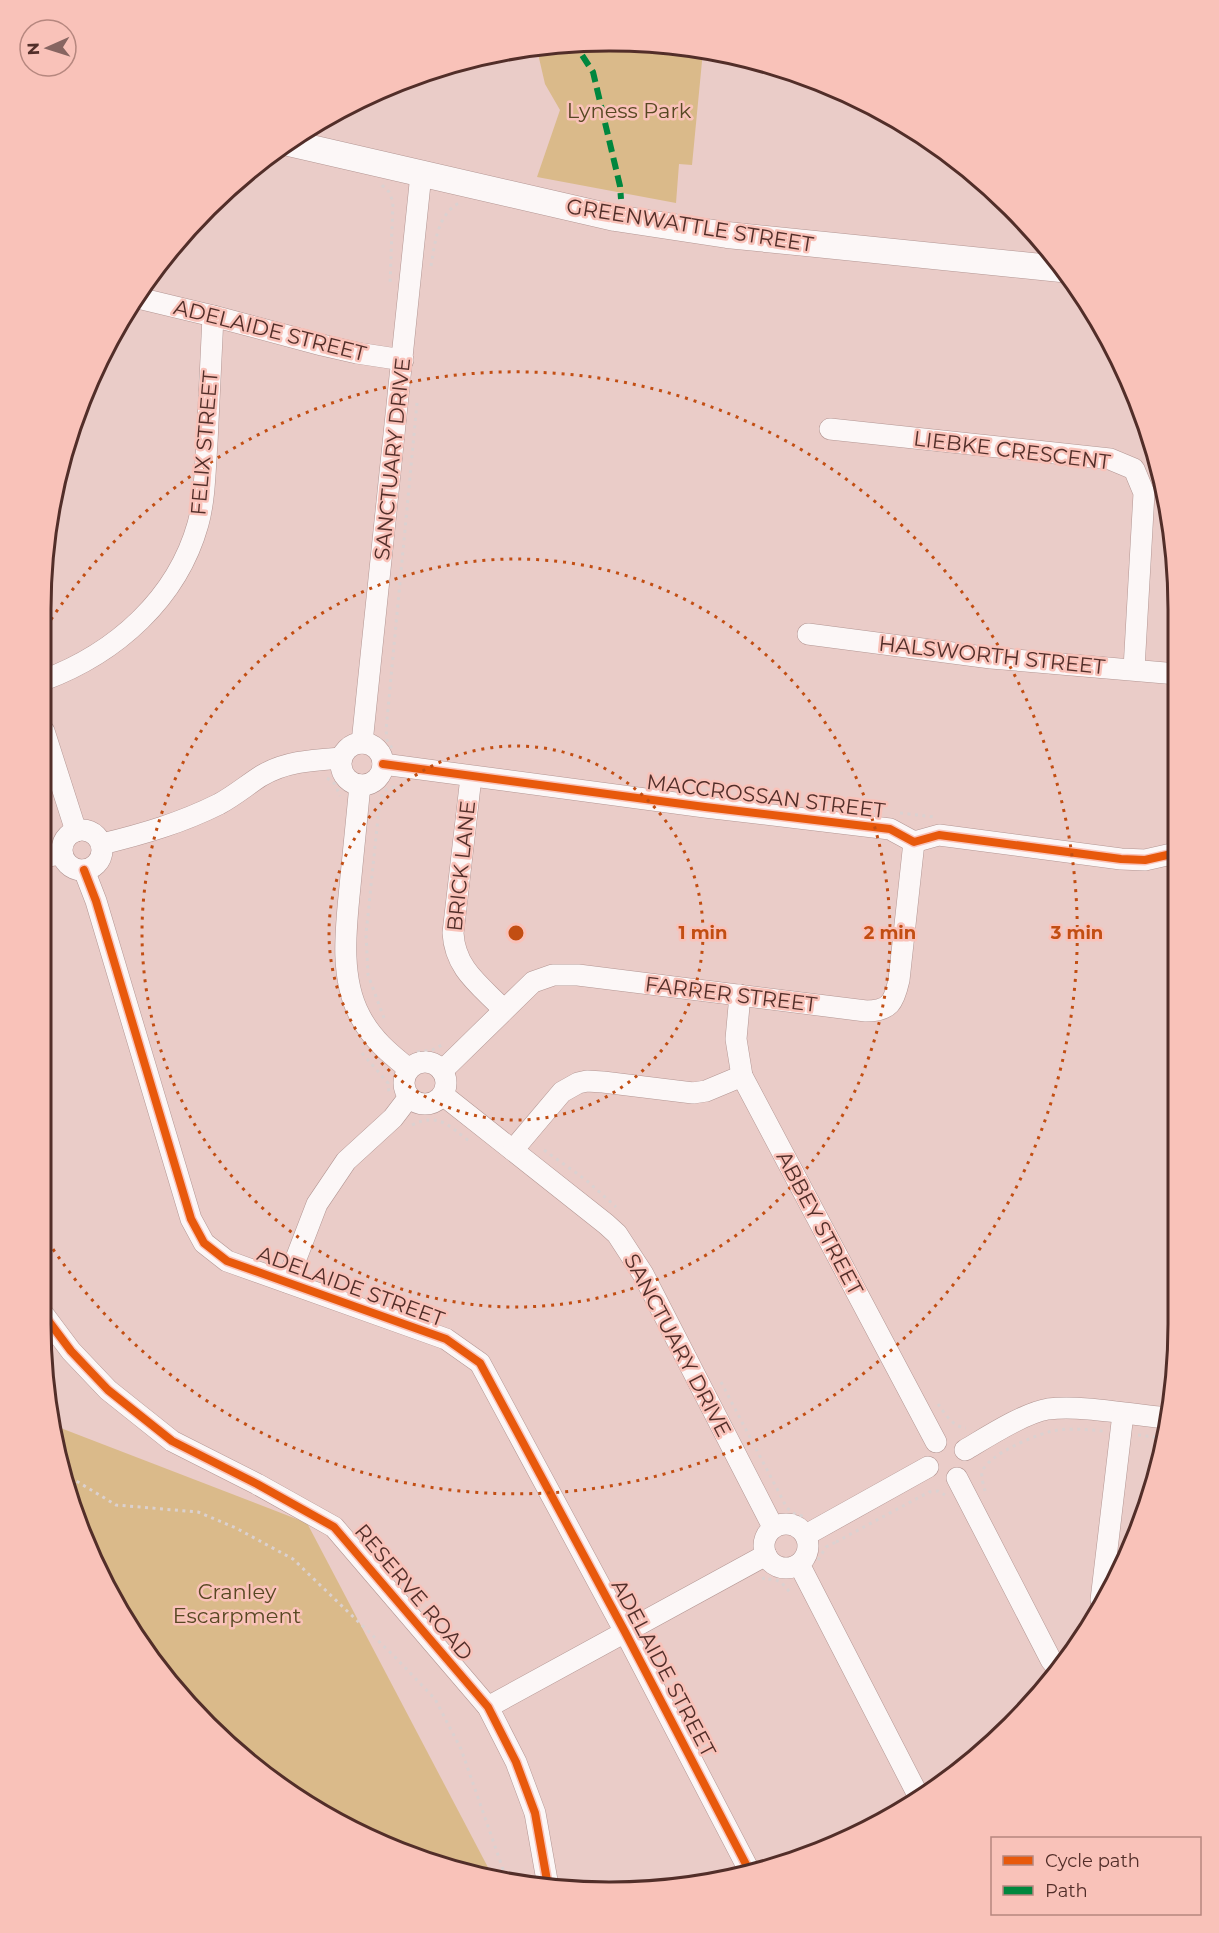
<svg xmlns="http://www.w3.org/2000/svg" width="1219" height="1933" font-family="Montserrat,sans-serif">
<rect width="100%" height="100%" fill="#eaccc8"/>
<g fill="#daba8a">
<polygon points="647,42 703,51 692,165 679,164 676,203 537,177 560,110 545,84 536,45"/>
<polygon points="58,1427 307,1523 492,1875 426,1862 263,1775 137,1640 71,1506"/>
</g>
<g fill="none" stroke-linecap="round" stroke-linejoin="round">
<defs>
<g id="minor">
<polyline points="138,298 213,316 322,345 357,353 403,360"/>
<polyline points="830,429 1110,459 1134,469 1144,493 1134,669"/>
<polyline points="808,634 991,658 1177,674"/>
<path d="M44,680C116,653 177,599 198,524C205,499 205,469 207,443C209,400 211,358 213,316"/>
<polyline points="44,731 76,831"/>
<polyline points="362,743 421,174"/>
<circle cx="362" cy="764" r="21"/>
<polyline points="383,764 705,807 890,829 914,842 939,835 1121,859 1145,860 1176,853"/>
<path d="M471,777L453,933C455,969 480,985 503,1009"/>
<path d="M360,785C357,815 354,846 351,876C347,920 338,975 360,1016C372,1039 389,1053 409,1069"/>
<circle cx="82" cy="850" r="20"/>
<path d="M102,844C143,834 181,823 219,804C234,796 247,785 261,776C286,761 314,760 341,758"/>
<polyline points="43,857 62,854"/>
<polyline points="84,870 96,901 191,1219 204,1243 227,1261 446,1339 480,1363 625,1632 751,1874"/>
<polyline points="740,995 736,1039 742,1076 936,1442"/>
<circle cx="425" cy="1083" r="21"/>
<path d="M442,1071L533,982L553,975H578L866,1011C890,1011 894,1002 899,980L914,842"/>
<polyline points="443,1095 606,1224 617,1234 643,1274 773,1527"/>
<polyline points="513,1150 562,1092 578,1083 587,1081 603,1082 693,1093 706,1091 742,1076"/>
<polyline points="287,1282 317,1204 346,1161 393,1118 409,1097"/>
<polyline points="41,1311 71,1351 108,1390 172,1441 257,1484 334,1527 488,1707 516,1762 535,1813 548,1886"/>
<path d="M965,1450C987,1437 1024,1413 1048,1409C1084,1405 1131,1415 1168,1418"/>
<polyline points="957,1478 1051,1660 1060,1671"/>
<circle cx="786" cy="1546" r="22"/>
<polyline points="806,1535 928,1467"/>
<polyline points="799,1564 920,1799"/>
<polyline points="1101,1600 1123,1414"/>
<polyline points="488,1707 766,1555"/>
</g>
<polyline id="major" points="289,143 615,218 727,235 1061,269"/>
</defs>
<use href="#minor" stroke="#b39693" stroke-width="22"/>
<use href="#major" stroke="#b39693" stroke-width="27"/>
<g stroke="#dbd1d0" stroke-width="3" stroke-dasharray="3 4.5" stroke-linecap="butt">
<polyline points="382,185 389,192 393,202 390,285"/>
<path d="M431,266C435,243 437,215 459,203"/>
<polyline points="392,748 387,740 386,730 417,403"/>
<polyline points="327,778 335,784 340,796"/>
<polyline points="900,813 935,817"/>
<polyline points="384,1018 368,975 366,934 380,798 387,789 400,785"/>
<polyline points="417,1052 432,1050 442,1045"/>
<polyline points="362,1053 388,1083 389,1093"/>
<path d="M412,1125C438,1112 449,1126 469,1141"/>
<polyline points="544,1150 586,1180 616,1207"/>
<polyline points="721,1382 787,1508 796,1515 803,1516"/>
<path d="M938,1404C945,1414 953,1427 966,1428"/>
<polyline points="1138,1435 1163,1438"/>
<polyline points="65,1472 73,1479 116,1505 198,1512 236,1528 293,1559 394,1656 435,1699 461,1749 506,1878"/>
<path d="M985,1491C984,1486 981,1478 982,1473C985,1455 1041,1432 1058,1430C1073,1428 1089,1430 1104,1431"/>
<polyline points="836,1542 929,1492 938,1491 945,1495"/>
<polyline points="818,1560 826,1547 836,1542 835,1539"/>
<path d="M763,1577L764,1580C778,1577 783,1583 791,1594"/>
</g>
<use href="#minor" stroke="#fcf7f7" stroke-width="21"/>
<use href="#major" stroke="#fcf7f7" stroke-width="26"/>
<polyline stroke="#00873e" stroke-width="6" stroke-dasharray="12 6" stroke-linecap="butt" points="569,44 578,49 593,72 620,186 621,199"/>
<defs>
<g id="cycleway">
<polyline points="383,764 705,807 890,829 914,842 939,835 1121,859 1145,860 1176,853"/>
<polyline points="84,870 96,901 191,1219 204,1243 227,1261 446,1339 480,1363 625,1632 751,1874"/>
<polyline points="41,1311 71,1351 108,1390 172,1441 257,1484 334,1527 488,1707 516,1762 535,1813 548,1886"/>
</g>
</defs>
<use href="#cycleway" stroke="#f9c2b9" stroke-width="11"/>
<use href="#cycleway" stroke="#e8590c" stroke-width="8"/>
</g>
<g fill="none" stroke="#c24e13" stroke-width="3" stroke-dasharray="3 6">
<circle cx="516" cy="933" r="187"/>
<circle cx="516" cy="933" r="374"/>
<path d="M46 627A561 561 0 1 1 43 1234"/>
</g>
<g text-anchor="middle" dominant-baseline="central" stroke-width="5" stroke-linejoin="round" paint-order="stroke">
<g font-size="21" fill="#574822" stroke="#f9c2b9">
<text x="629" y="110">Lyness Park</text>
<text x="237" y="1591">Cranley<tspan x="237" dy="24">Escarpment</tspan></text>
</g>
<g font-size="21" fill="#522e29" stroke="#f9c2b9">
<text transform="translate(690 225) rotate(9)">GREENWATTLE STREET</text>
<text transform="translate(270 330) rotate(14)">ADELAIDE STREET</text>
<text transform="translate(204 443) rotate(-85)">FELIX STREET</text>
<text transform="translate(1012 450) rotate(7)">LIEBKE CRESCENT</text>
<text transform="translate(392 459) rotate(-84)">SANCTUARY DRIVE</text>
<text transform="translate(992 655) rotate(6)">HALSWORTH STREET</text>
<text transform="translate(766 796) rotate(7)">MACCROSSAN STREET</text>
<text transform="translate(461 866) rotate(-84)">BRICK LANE</text>
<text transform="translate(731 994) rotate(7)">FARRER STREET</text>
<text transform="translate(820 1223) rotate(62)">ABBEY STREET</text>
<text transform="translate(351 1286) rotate(20)">ADELAIDE STREET</text>
<text transform="translate(678 1345) rotate(62)">SANCTUARY DRIVE</text>
<text transform="translate(414 1592) rotate(50)">RESERVE ROAD</text>
<text transform="translate(664 1668) rotate(62)">ADELAIDE STREET</text>
</g>
</g>
<path d="M0 0H1219V1933H0ZM609 51H610A558 558 0 0 1 1168 609V1324A558 558 0 0 1 610 1882H609A558 558 0 0 1 51 1324V609A558 558 0 0 1 609 51Z" fill="#f9c2b9" fill-rule="evenodd"/>
<path fill="none" stroke="#522e29" stroke-width="3" d="M609 51H610A558 558 0 0 1 1168 609V1324A558 558 0 0 1 610 1882H609A558 558 0 0 1 51 1324V609A558 558 0 0 1 609 51Z"/>
<circle cx="516" cy="933" r="9" fill="#c24e13" stroke="#f9c2b9" stroke-width="3"/>
<g font-size="18" text-anchor="middle" font-weight="bold" fill="#c24e13" stroke="#f9c2b9" stroke-width="5" stroke-linejoin="round" paint-order="stroke">
<text x="703" y="939">1 min</text>
<text x="890" y="939">2 min</text>
<text x="1077" y="939">3 min</text>
</g>
<rect x="991" y="1837" width="210" height="78" fill="#f9c2b9" stroke="#b6877f" stroke-width="1.5"/>
<rect x="1003" y="1856" width="30" height="9" fill="#e8590c" stroke="#b6877f" stroke-width="1.5"/>
<text x="1045" y="1867" font-size="18" fill="#522e29">Cycle path</text>
<rect x="1003" y="1886" width="30" height="9" fill="#00873e" stroke="#b6877f" stroke-width="1.5"/>
<text x="1045" y="1897" font-size="18" fill="#522e29">Path</text>
<g transform="translate(48 48) rotate(267)"><circle r="28" fill="#f9c2b9" stroke="#b6877f" stroke-width="1.5"/>
<path d="M0-4.5L10 22L0 15L-10 22Z" fill="#876561"/>
<text y="-9" font-size="16" font-weight="bold" text-anchor="middle" fill="#522e29">N</text>
</g>
</svg>
